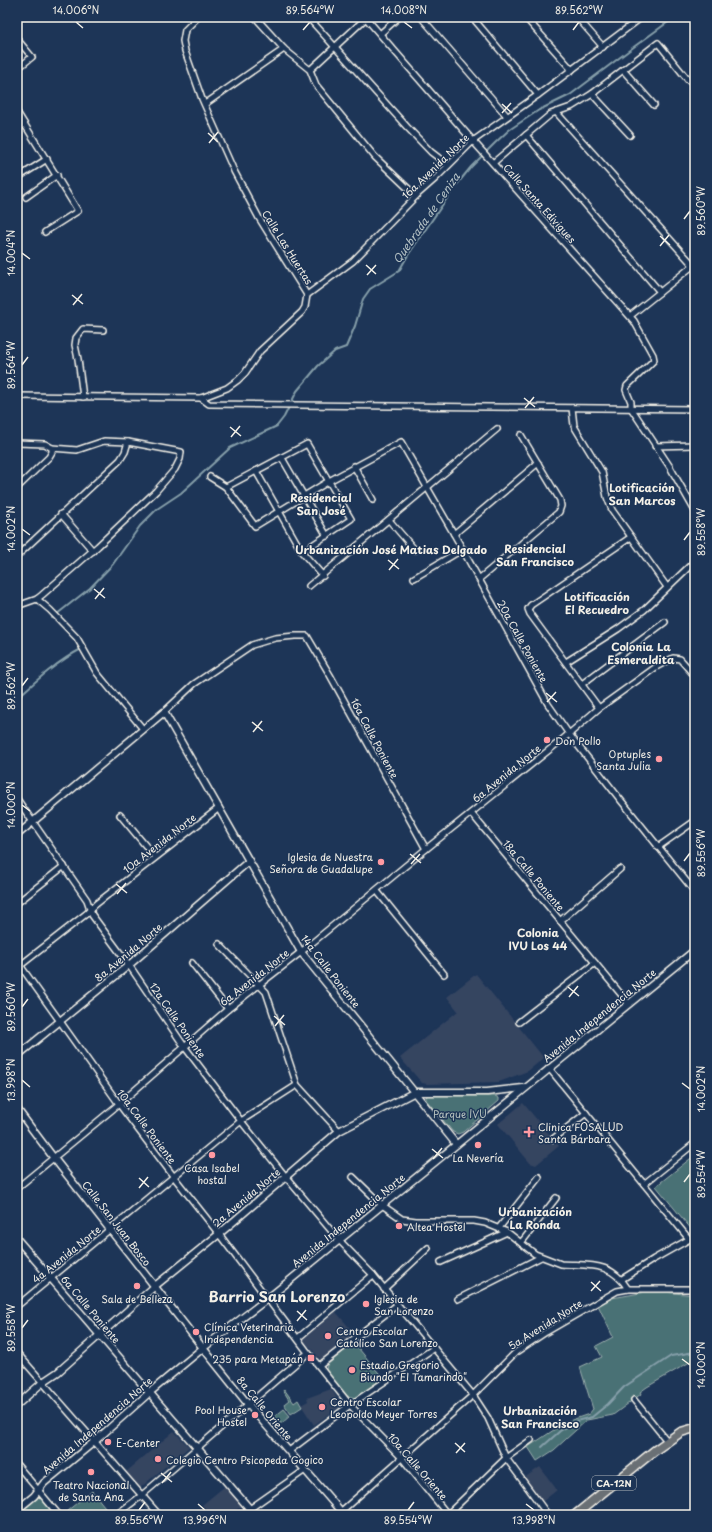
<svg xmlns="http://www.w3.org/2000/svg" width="712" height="1532" font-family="'Playpen Sans',sans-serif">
<rect width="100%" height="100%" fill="#1d3557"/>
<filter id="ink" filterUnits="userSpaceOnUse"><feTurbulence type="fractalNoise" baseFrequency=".025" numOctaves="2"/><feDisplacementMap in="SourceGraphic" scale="8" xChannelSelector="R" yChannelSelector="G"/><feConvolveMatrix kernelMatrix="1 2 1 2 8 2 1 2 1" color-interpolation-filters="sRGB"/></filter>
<g filter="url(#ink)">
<g fill="#344461">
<polygon points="476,974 544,1058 528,1071 499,1082 427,1084 422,1083 400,1058 458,1011 447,997"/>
<polygon points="523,1103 559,1146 536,1165 530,1163 498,1124"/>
<polygon points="336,1312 354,1333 321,1360 303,1339"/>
<polygon points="331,1389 342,1405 314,1425 301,1405 308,1401 307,1398"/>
<polygon points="174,1431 189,1447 140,1488 126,1472"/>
<polygon points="540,1467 557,1490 542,1502 524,1478"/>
<polygon points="225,1486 242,1506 229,1515 203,1515 207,1512 202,1505"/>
</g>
<g fill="#497175" stroke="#9eb1ae">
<polygon points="428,1095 495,1096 499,1098 499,1101 463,1132 458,1134 453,1132 426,1100 426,1097"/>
<polygon points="695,1155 695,1228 692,1230 656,1186"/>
<polygon points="652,1291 695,1295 695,1359 647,1387 640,1392 641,1394 613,1415 587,1420 554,1450 537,1461 528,1447 566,1422 589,1414 593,1409 580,1367 602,1357 596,1346 613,1337 598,1305 612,1298"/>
<polygon points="354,1343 383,1378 356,1398 347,1396 326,1370 327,1365"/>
<polygon points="284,1389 294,1403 298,1400 302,1407 291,1414 284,1404 289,1400 283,1390"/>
<polygon points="284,1409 290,1416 282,1423 280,1423 274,1417"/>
<polygon points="92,1491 109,1512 105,1515 70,1515 67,1511"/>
<polygon points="39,1497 56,1515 17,1515 17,1514"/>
</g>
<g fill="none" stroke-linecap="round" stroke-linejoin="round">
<g stroke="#869faa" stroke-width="2">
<polyline points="52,618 90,588 113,564 140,526 157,509 181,493 230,448 277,426 284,417 297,391 318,366 335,351 346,347 355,326 363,299 370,289 399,271 408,255 454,188 471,167 495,143 509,130 539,110 570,95 635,46 675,17"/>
<path d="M17,698C38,679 58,661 83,648"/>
<polyline points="542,1447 560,1431 576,1421 592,1417 608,1404 624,1387 671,1356 695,1352"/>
</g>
<defs>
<g id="minor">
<polyline points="255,17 284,49 310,70 316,85 375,157 416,196"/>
<polyline points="308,17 407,127 431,152 448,165"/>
<polyline points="365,17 473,141 634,321 653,355 654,360 627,386 626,390 631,402 631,408 670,467 695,511"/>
<polyline points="421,17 507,116"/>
<polyline points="472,17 538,95"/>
<polyline points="525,17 572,70"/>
<polyline points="577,17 603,47"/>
<polyline points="380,34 399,17"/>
<polyline points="17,39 32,57 17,69"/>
<polyline points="310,70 366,18"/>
<polyline points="623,70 654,105"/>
<polyline points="592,94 630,135"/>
<polyline points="205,104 284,49"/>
<polyline points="17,112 78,211 45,232"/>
<polyline points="556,112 693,265"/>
<polyline points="17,128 24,124"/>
<polyline points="526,135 660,292"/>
<polyline points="493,163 551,114 571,107 592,94 658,43 688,80"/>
<polyline points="17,178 47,159"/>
<polyline points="26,197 57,175"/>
<polyline points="307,295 353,261 418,194 435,179 473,141 538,95 642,17"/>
<polyline points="630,316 695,264"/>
<polyline points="17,396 201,398 227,388 238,380 245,373 260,351 302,312 305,307 307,295 259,218 234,171 202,99 185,51 183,41 185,30 198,17"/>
<polyline points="83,397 78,359 75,345 76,338 83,329 103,330"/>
<polyline points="201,398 209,404 695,409"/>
<polyline points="572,408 574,426 602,472 607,497 612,510 667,587"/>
<polyline points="17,443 45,444 52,448 52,452 49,457 17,488"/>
<polyline points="655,446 695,445"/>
<polyline points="52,448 77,450 104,441 128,442"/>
<polyline points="282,458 327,536"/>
<polyline points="354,466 373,500"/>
<polyline points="256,471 302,552 323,576"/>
<polyline points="210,477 226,487 255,526 329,481 401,442 454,534 548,704 569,734 619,798 695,892"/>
<polyline points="226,487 307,444 351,519 302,552"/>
<polyline points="61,514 93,551"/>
<polyline points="389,520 415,550"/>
<polyline points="454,534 538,463"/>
<polyline points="17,556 120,460 125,452 128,442 181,452 180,459 175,469 156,491 98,546 42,595 37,599 17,606"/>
<polyline points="414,578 463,549"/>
<polyline points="479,579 559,512 561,506 560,500 521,435"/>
<polyline points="309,586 497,429"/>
<polyline points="37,599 50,610 77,638 97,673 143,729"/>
<polyline points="566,662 618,629 644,610 695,561"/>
<polyline points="582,684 665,622"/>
<polyline points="599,708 530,614 528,609 531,605 631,537"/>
<polyline points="164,712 194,684 252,645 275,638 295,636 307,636 330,675 426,849"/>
<polyline points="17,799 87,900 92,915 129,965 184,1046 241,1121 286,1177 339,1240 373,1275 473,1395 488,1418 506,1458 548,1515"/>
<polyline points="471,813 629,1004"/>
<polyline points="120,815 155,857"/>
<polyline points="658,847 695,821"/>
<polyline points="377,891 444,974"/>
<polyline points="17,903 64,866"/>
<polyline points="560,921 620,869"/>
<polyline points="219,944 266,992 297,1085 339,1131"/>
<polyline points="17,961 119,1104 174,1177 219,1234 306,1350 350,1405 402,1458 448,1515"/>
<polyline points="192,963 228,1009"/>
<polyline points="17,968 86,914 96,904 219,808"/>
<polyline points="519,1022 595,963"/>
<polyline points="549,1068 689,1239"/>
<polyline points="553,1139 586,1113"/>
<path d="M353,1177L382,1205L402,1219L416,1221H474L485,1223L507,1232L535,1254L561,1264C589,1266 611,1261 628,1289"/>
<polyline points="644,1184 695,1143"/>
<polyline points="17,1188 119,1104 228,1009 301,952 426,849 569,734 599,708 656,667 673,658 680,659 695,676"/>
<polyline points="499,1228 539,1177"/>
<polyline points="521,1243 556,1198"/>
<polyline points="441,1262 507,1232"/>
<polyline points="622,1279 654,1259 695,1236"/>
<polyline points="384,1289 428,1248"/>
<polyline points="458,1299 541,1257"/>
<polyline points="17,1306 241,1121 297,1085"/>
<polyline points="298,1338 373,1275"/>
<polyline points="17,1353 159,1515"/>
<polyline points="319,1366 397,1305"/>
<polyline points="634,1400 668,1442"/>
<polyline points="289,1451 350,1405 434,1348"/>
<polyline points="17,1465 59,1515"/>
<polyline points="116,1515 141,1496 308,1353"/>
<polyline points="241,1515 305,1470"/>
<polyline points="337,1515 473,1395 516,1352 546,1332 617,1291 628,1289 695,1289"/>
<polyline points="447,1515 506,1458 531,1440"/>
</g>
<g id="tertiary">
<polyline points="17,835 164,712 301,952 456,1144"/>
<polyline points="17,1056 129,965 249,861"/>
<polyline points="17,1109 53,1157 203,1348 247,1403 344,1515"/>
<polyline points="17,1239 255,1515"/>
<polyline points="17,1405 43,1382 58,1372 155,1286 219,1234 339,1131 415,1092 487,1092 523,1088"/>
<polyline points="17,1510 34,1496 44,1483 94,1442 149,1393 203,1348 267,1299 695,950"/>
</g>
<polyline id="primary" points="575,1515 654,1451 681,1432 695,1428"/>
</defs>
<use href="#minor" stroke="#f4f1e8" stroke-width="8"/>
<use href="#tertiary" stroke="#f4f1e8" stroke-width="9"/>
<use href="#primary" stroke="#f4f1e8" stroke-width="11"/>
<use href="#minor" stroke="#1d3557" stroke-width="5"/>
<use href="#tertiary" stroke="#1d3557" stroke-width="6"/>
<use href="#primary" stroke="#6b6f75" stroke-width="8"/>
</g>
</g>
<path fill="none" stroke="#f4f1e8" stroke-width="1.5" d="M76,22L83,28M404,22L412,28M303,30L310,22M573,30L579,22M502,104L512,113M502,113L511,103M208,133L218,142M209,143L218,132M684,219L690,211M660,236L670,245M660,246L669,235M22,253L30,259M366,265L376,274M367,275L376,265M72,295L83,304M73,305L82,294M22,365L28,357M524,398L535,407M525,408L534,397M230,427L241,436M231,437L240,426M22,529L30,535M684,540L690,532M388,560L399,569M389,570L398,559M94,589L105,598M95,599L104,588M22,686L28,678M546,693L557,702M547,702L556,692M252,722L263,731M253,732L262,721M22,805L30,811M410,854L421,863M684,861L690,853M411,864L420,854M116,884L127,893M117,894L126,883M568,987L579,996M569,997L578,986M22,1007L28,999M274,1016L285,1025M275,1026L284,1015M22,1080L30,1087M682,1083L690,1089M432,1149L443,1158M433,1159L442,1148M139,1178L149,1187M684,1182L690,1174M139,1188L148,1177M591,1282L601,1291M591,1291L600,1281M297,1311L307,1320M297,1321L306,1310M22,1328L28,1320M682,1359L690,1365M455,1443L465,1452M456,1453L465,1443M161,1473L172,1482M162,1483L171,1472M198,1504L205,1510M526,1504L534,1510M139,1510L145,1502M408,1510L414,1502"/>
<g fill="#ff9aa2" stroke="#1d3557" stroke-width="1.5">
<circle cx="547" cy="740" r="4"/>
<circle cx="659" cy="759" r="4"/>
<circle cx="381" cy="862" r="4"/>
<path d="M527 1126h4v4h4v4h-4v4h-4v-4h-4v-4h4z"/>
<circle cx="478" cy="1145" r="4"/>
<circle cx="212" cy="1155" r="4"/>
<circle cx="399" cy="1226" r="4"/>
<circle cx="137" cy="1286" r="4"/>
<circle cx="366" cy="1304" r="4"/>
<circle cx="196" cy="1332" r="4"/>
<circle cx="328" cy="1336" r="4"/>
<rect x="307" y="1354" width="8" height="8" rx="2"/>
<circle cx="352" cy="1370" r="4"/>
<circle cx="322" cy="1407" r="4"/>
<circle cx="255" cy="1415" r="4"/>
<circle cx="108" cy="1442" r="4"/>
<circle cx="158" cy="1459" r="4"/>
<circle cx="91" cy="1472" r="4"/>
</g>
<g text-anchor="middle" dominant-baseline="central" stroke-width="3" stroke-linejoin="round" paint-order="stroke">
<rect fill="#1d3557" stroke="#b4b9bc" stroke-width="1" x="592" y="1476" width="44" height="14" rx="3"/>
<g font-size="9" font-weight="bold" fill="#f4f1e8">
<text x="614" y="1483">CA-12N</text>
</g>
<g font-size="10" fill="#f4f1e8" stroke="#1d3557">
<text transform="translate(435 166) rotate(-44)">16a Avenida Norte</text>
<text transform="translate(540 203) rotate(48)">Calle Santa Edivigues</text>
<text transform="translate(288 247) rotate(58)">Calle Las Huertas</text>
<text transform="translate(523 641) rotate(61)">20a Calle Poniente</text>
<text transform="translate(375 738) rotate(62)">16a Calle Poniente</text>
<text transform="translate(506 773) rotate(-39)">6a Avenida Norte</text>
<text transform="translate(159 843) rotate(-38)">10a Avenida Norte</text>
<text transform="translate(534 875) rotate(50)">18a Calle Poniente</text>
<text transform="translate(128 952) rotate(-40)">8a Avenida Norte</text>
<text transform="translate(331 971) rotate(52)">14a Calle Poniente</text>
<text transform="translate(254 977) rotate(-38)">6a Avenida Norte</text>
<text transform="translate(599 1015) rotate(-39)">Avenida Independencia Norte</text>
<text transform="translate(178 1020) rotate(55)">12a Calle Poniente</text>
<text transform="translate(147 1126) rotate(53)">10a Calle Poniente</text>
<text transform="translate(246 1197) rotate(-40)">2a Avenida Norte</text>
<text transform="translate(348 1220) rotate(-39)">Avenida Independencia Norte</text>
<text transform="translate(117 1223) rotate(52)">Calle San Juan Bosco</text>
<text transform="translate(66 1254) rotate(-39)">4a Avenida Norte</text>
<text transform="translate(91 1309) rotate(50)">6a Calle Poniente</text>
<text transform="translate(545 1324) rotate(-32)">5a Avenida Norte</text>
<text transform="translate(265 1408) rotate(50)">8a Calle Oriente</text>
<text transform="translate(97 1425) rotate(-41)">Avenida Independencia Norte</text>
<text transform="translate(418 1466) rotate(49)">10a Calle Oriente</text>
</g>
<g font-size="10" fill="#f4f1e8" stroke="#1d3557" text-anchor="start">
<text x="555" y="740">Don Pollo</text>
<text x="651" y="753" text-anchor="end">Optuples<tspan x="651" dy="12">Santa Julia</tspan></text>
<text x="373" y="856" text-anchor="end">Iglesia de Nuestra<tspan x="373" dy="12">Señora de Guadalupe</tspan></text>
<text x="538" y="1126">Clinica FOSALUD<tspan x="538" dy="12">Santa Bárbara</tspan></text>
<text x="478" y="1157" text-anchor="middle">La Nevería</text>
<text x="212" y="1167" text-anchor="middle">Casa Isabel<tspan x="212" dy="12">hostal</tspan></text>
<text x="407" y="1226">Altea Hostel</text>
<text x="137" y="1298" text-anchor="middle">Sala de Belleza</text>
<text x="374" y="1298">Iglesia de<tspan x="374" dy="12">San Lorenzo</tspan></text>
<text x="204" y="1326">Clínica Veterinaria<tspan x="204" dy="12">Independencia</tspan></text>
<text x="336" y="1330">Centro Escolar<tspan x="336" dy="12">Católico San Lorenzo</tspan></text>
<text x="303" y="1358" text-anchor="end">235 para Metapán</text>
<text x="360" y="1364">Estadio Gregorio<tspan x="360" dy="12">Biundo "El Tamarindo"</tspan></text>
<text x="330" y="1401">Centro Escolar<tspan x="330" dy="12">Leopoldo Meyer Torres</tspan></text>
<text x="247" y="1409" text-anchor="end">Pool House<tspan x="247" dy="12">Hostel</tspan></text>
<text x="116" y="1442">E-Center</text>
<text x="166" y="1459">Colegio Centro Psicopeda Gogico</text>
<text x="91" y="1484" text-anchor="middle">Teatro Nacional<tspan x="91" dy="12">de Santa Ana</tspan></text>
</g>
<g font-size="10" fill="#b8c4c0" stroke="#1d3557">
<text x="460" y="1113">Parque IVU</text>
</g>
<g font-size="11" font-style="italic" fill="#b4c1c4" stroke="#1d3557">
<text transform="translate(426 218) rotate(-55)">Quebrada de Ceniza</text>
</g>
<g font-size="11" font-weight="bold" fill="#f4f1e8" stroke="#1d3557">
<text x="642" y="487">Lotificación<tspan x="642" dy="13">San Marcos</tspan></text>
<text x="321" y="497">Residencial<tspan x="321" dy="13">San José</tspan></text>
<text x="535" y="548">Residencial<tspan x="535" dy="13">San Francisco</tspan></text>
<text x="391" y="549">Urbanización José Matias Delgado</text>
<text x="597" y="596">Lotificación<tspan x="597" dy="13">El Recuedro</tspan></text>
<text x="641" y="646">Colonia La<tspan x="641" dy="13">Esmeraldita</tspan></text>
<text x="538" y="932">Colonia<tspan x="538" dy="13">IVU Los 44</tspan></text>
<text x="535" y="1211">Urbanización<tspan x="535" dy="13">La Ronda</tspan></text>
<text x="540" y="1410">Urbanización<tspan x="540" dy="13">San Francisco</tspan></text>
</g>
<g font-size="14" font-weight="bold" fill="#f4f1e8" stroke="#1d3557">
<text x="277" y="1296">Barrio San Lorenzo</text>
</g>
</g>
<rect width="712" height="1532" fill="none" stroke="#1d3557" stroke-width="44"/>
<rect x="22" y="22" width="668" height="1488" fill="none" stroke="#f4f1e8" stroke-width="1.5"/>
<g font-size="10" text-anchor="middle" fill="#f4f1e8">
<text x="76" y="14">14.006°N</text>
<text x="310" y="14">89.564°W</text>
<text x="404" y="14">14.008°N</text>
<text x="579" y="14">89.562°W</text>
<text transform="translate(701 211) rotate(-90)" y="4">89.560°W</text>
<text transform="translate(11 253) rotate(-90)" y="4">14.004°N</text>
<text transform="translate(11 365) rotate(-90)" y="4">89.564°W</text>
<text transform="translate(11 529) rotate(-90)" y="4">14.002°N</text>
<text transform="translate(701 532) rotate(-90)" y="4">89.558°W</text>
<text transform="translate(11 686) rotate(-90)" y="4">89.562°W</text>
<text transform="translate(11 805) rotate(-90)" y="4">14.000°N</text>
<text transform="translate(701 853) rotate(-90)" y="4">89.556°W</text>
<text transform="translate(11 1007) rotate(-90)" y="4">89.560°W</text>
<text transform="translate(11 1080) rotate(-90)" y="4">13.998°N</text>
<text transform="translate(701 1089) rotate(-90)" y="4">14.002°N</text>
<text transform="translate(701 1174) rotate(-90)" y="4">89.554°W</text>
<text transform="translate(11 1328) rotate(-90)" y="4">89.558°W</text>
<text transform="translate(701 1365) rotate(-90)" y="4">14.000°N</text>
<text x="139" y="1524">89.556°W</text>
<text x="205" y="1524">13.996°N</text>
<text x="408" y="1524">89.554°W</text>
<text x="534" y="1524">13.998°N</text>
</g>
</svg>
